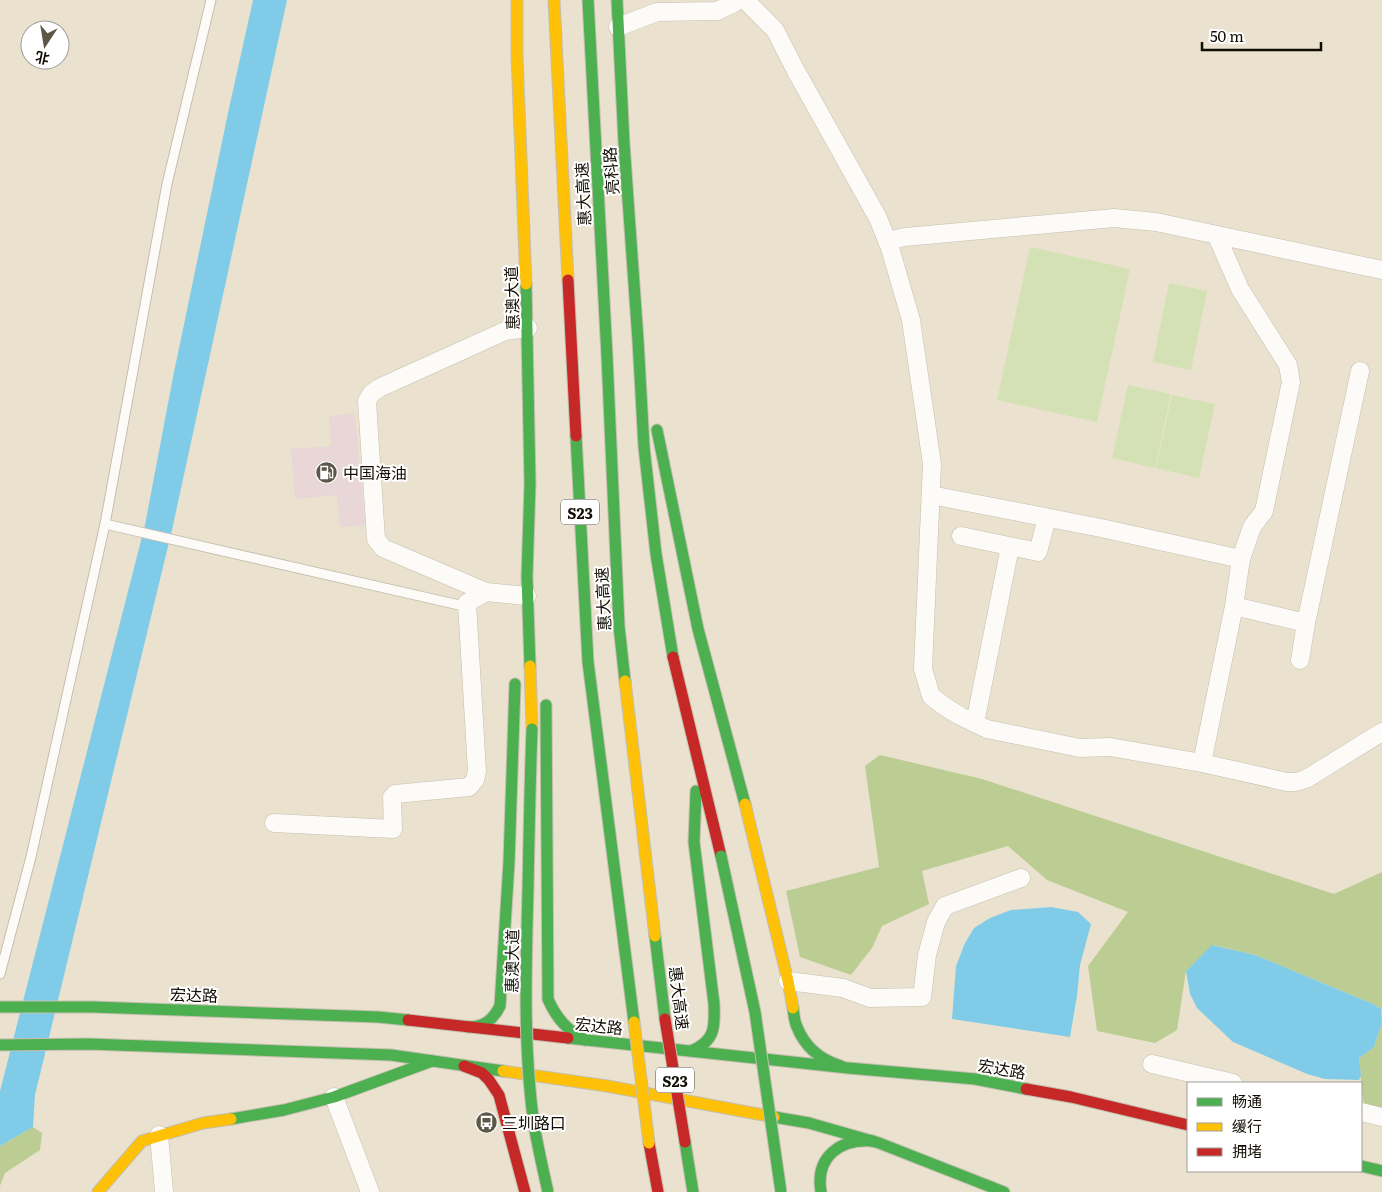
<svg xmlns="http://www.w3.org/2000/svg" width="1382" height="1192" font-family="Literata,'Noto Sans SC',serif">
<rect width="100%" height="100%" fill="#eae2ce"/>
<g fill="#d4e1b4">
<polygon points="1030,247 1130,269 1097,422 997,400"/>
<polygon points="1169,283 1207,291 1191,370 1153,362"/>
<polygon points="1128,385 1171,394 1155,468 1112,458"/>
<polygon points="1172,395 1215,404 1199,478 1156,468"/>
</g>
<g fill="#bccd94">
<polygon points="880,755 982,779 1334,894 1382,872 1382,1012 1381,1009 1373,1004 1255,955 1213,945 1186,971 1177,1030 1155,1043 1097,1031 1088,966 1128,912 1047,880 1008,846 922,871 929,904 882,926 872,948 851,975 800,957 786,891 879,867 865,766"/>
<path d="M1382,1022V1113L1364,1104C1361,1087 1361,1075 1359,1058L1374,1047Z"/>
<polygon points="33,1127 42,1133 40,1150 5,1173 0,1186 0,1146"/>
</g>
<g fill="#80cce8">
<polygon points="253,0 287,0 172,530 35,1095 33,1127 0,1146 0,1091 145,525 173,377 228,113"/>
<polygon points="1051,907 1078,912 1091,924 1080,965 1077,996 1070,1037 952,1019 956,966 965,943 974,928 990,918 1011,910"/>
<polygon points="1212,945 1255,955 1373,1004 1381,1009 1382,1022 1374,1047 1359,1058 1361,1076 1359,1080 1325,1079 1307,1074 1233,1042 1197,1008 1190,994 1186,971"/>
</g>
<polygon fill="#e8d7d6" points="355,413 365,525 340,527 337,495 295,499 291,449 331,446 329,416"/>
<g fill="none" stroke-linecap="round" stroke-linejoin="round">
<defs>
<g id="lane">
<polyline points="105,524 459,605 467,603"/>
<polyline points="0,974 31,857 105,524 167,184 211,0"/>
</g>
<g id="street">
<polyline points="745,0 775,30 796,71 878,218 890,248 911,320 932,464 923,669 931,696 944,706 960,716 987,729 1080,748 1110,747 1202,763 1234,606 1241,559 1101,528 931,495"/>
<polyline points="618,27 657,12 717,11 734,3 735,0"/>
<polyline points="1220,237 1219,241 1240,289 1288,365 1291,382 1264,511 1252,527 1241,559"/>
<polyline points="887,241 905,237 1114,218 1156,222 1382,270"/>
<polyline points="961,536 1038,552 1047,518"/>
<polyline points="527,596 486,592 383,548 376,539 367,401 371,394 379,388 505,331 528,328"/>
<polyline points="1234,606 1306,623"/>
<polyline points="1300,660 1306,623 1360,371"/>
<polyline points="975,723 1010,547"/>
<polyline points="1202,763 1287,782 1296,782 1306,779 1382,732"/>
<polyline points="274,823 393,829 392,797 395,794 469,787 475,780 477,771 467,603 486,592"/>
<polyline points="788,981 843,988 870,998 922,997 927,955 936,922 945,906 1021,878"/>
<polyline points="1152,1064 1233,1083"/>
<polyline points="334,1097 370,1192"/>
<polyline points="1361,1112 1382,1117"/>
<polyline points="159,1135 164,1192"/>
</g>
<g id="fast">
<polyline points="588,0 607,356 619,626 625,681"/>
<polyline points="617,0 624,143 638,340 644,447 656,554 673,657"/>
<polyline points="526,284 530,483 527,577 530,666"/>
<polyline points="657,430 698,629 745,804"/>
<polyline points="576,436 588,662 634,1022"/>
<path d="M546,705L548,999C556,1018 567,1030 585,1040"/>
<polyline points="655,936 665,1019"/>
<polyline points="0,1007 93,1007 378,1017 408,1020"/>
<path d="M793,1008C794,1014 794,1021 797,1027C805,1047 821,1060 841,1066"/>
<path d="M468,1027C484,1027 493,1020 500,1006L509,862L515,684"/>
<polyline points="568,1038 848,1068 975,1079 1026,1089"/>
<polyline points="0,1045 88,1044 391,1055 503,1071"/>
<path d="M691,1051C715,1041 715,1028 714,1004L694,842L696,791"/>
<polyline points="774,1117 809,1123 879,1143 1004,1192"/>
<polyline points="231,1119 284,1110 334,1097 432,1061"/>
<polyline points="685,1142 693,1192"/>
<polyline points="1361,1166 1382,1171"/>
<path d="M821,1192C815,1157 840,1138 873,1141"/>
</g>
<g id="slow">
<polyline points="517,0 517,56 526,284"/>
<polyline points="554,0 568,280"/>
<polyline points="530,666 532,729"/>
<polyline points="625,681 655,936"/>
<polyline points="745,804 788,981 793,1008"/>
<polyline points="503,1071 607,1086 774,1117"/>
<polyline points="98,1192 142,1141 203,1123 231,1119"/>
</g>
<g id="jam">
<polyline points="568,280 576,436"/>
<polyline points="673,657 721,856"/>
<polyline points="408,1020 568,1038"/>
<polyline points="464,1066 482,1073 489,1080 499,1095 525,1192"/>
<polyline points="1026,1089 1071,1097 1188,1125"/>
<polyline points="649,1143 658,1192"/>
</g>
</defs>
<use href="#lane" stroke="#c4bfaf" stroke-width="11"/>
<use href="#street" stroke="#c4bfaf" stroke-width="19"/>
<use href="#fast" stroke="#c4bfaf" stroke-width="13"/>
<use href="#slow" stroke="#c4bfaf" stroke-width="13"/>
<use href="#jam" stroke="#c4bfaf" stroke-width="13"/>
<use href="#lane" stroke="#fcfbf8" stroke-width="9"/>
<use href="#street" stroke="#fcfbf8" stroke-width="18"/>
<use href="#fast" stroke="#4caf50" stroke-width="11"/>
<use href="#slow" stroke="#ffc107" stroke-width="11"/>
<use href="#jam" stroke="#c62828" stroke-width="11"/>
<defs>
<g id="fast-bridge">
<path d="M532,729C530,782 529,836 528,889C526,967 523,1047 534,1125C538,1147 543,1170 548,1192"/>
<polyline points="721,856 755,1012 781,1192"/>
</g>
<polyline id="slow-bridge" points="634,1022 649,1143"/>
<polyline id="jam-bridge" points="665,1019 685,1142"/>
</defs>
<use href="#fast-bridge" stroke="#c4bfaf" stroke-width="13" stroke-linecap="butt"/>
<use href="#slow-bridge" stroke="#c4bfaf" stroke-width="13" stroke-linecap="butt"/>
<use href="#jam-bridge" stroke="#c4bfaf" stroke-width="13" stroke-linecap="butt"/>
<use href="#fast-bridge" stroke="#4caf50" stroke-width="11"/>
<use href="#slow-bridge" stroke="#ffc107" stroke-width="11"/>
<use href="#jam-bridge" stroke="#c62828" stroke-width="11"/>
</g>
<defs>
<symbol id="fuel-disc" viewBox="-11 -11 22 22"><circle r="9.5" fill="#5c5749" stroke="#fff"/><path d="M-5.5-6h7V0h2V4h1.3V-2.5L3-4.5l.8-.8L6-3V5H2.5V1h-1V6h-7ZM-4.2-4.7v3.2H.2V-4.7Z" fill="#fff"/></symbol>
<symbol id="bus-disc" viewBox="-11 -11 22 22"><circle r="9.5" fill="#5c5749" stroke="#fff"/><path d="M-5-6H5V4H4V6H2V4H-2V6H-4V4H-5ZM-3.5-4V0h7V-4ZM-3.5 1.2v1.5H-2V1.2ZM2 1.2v1.5H3.5V1.2Z" fill="#fff"/></symbol>
</defs>
<g fill-rule="evenodd">
<use href="#fuel-disc" x="314" y="460" width="25" height="25"/>
<use href="#bus-disc" x="474" y="1110" width="25" height="25"/>
</g>
<g text-anchor="middle" dominant-baseline="central" stroke-width="4" stroke-linejoin="round" paint-order="stroke">
<g fill="#fff" stroke="#58554e" stroke-width="1">
<rect x="561" y="499.5" width="38" height="25" rx="4"/>
<rect x="656" y="1067.5" width="38" height="25" rx="4"/>
</g>
<g font-size="15" font-weight="bold" fill="#100c02">
<text x="580" y="512">S23</text>
<text x="675" y="1080">S23</text>
</g>
<g font-size="16" fill="#100c02" stroke="#fff">
<text transform="translate(610 171) rotate(-94)">亮科路</text>
<text transform="translate(582 194) rotate(-93)">惠大高速</text>
<text transform="translate(511 298) rotate(-92)">惠澳大道</text>
<text transform="translate(602 599) rotate(-93)">惠大高速</text>
<text transform="translate(511 961) rotate(-89)">惠澳大道</text>
<text transform="translate(194 994) rotate(2)">宏达路</text>
<text transform="translate(680 998) rotate(83)">惠大高速</text>
<text transform="translate(599 1025) rotate(6)">宏达路</text>
<text transform="translate(1002 1068) rotate(10)">宏达路</text>
</g>
<g font-size="16" fill="#100c02" stroke="#fff" text-anchor="start">
<text x="343" y="472">中国海油</text>
<text x="502" y="1122">三圳路口</text>
</g>
</g>
<rect x="1187" y="1082" width="175" height="90" fill="#ffffff" stroke="#9f9e9a"/>
<rect x="1197" y="1098" width="25" height="8" fill="#4caf50" stroke="#9f9e9a"/>
<text x="1232" y="1107" font-size="15" fill="#100c02">畅通</text>
<rect x="1197" y="1123" width="25" height="8" fill="#ffc107" stroke="#9f9e9a"/>
<text x="1232" y="1132" font-size="15" fill="#100c02">缓行</text>
<rect x="1197" y="1148" width="25" height="8" fill="#c62828" stroke="#9f9e9a"/>
<text x="1232" y="1157" font-size="15" fill="#100c02">拥堵</text>
<g transform="translate(45 45) rotate(192)"><circle r="24" fill="#ffffff" stroke="#9f9e9a"/>
<path d="M0-4L9 19L0 12L-9 19Z" fill="#5c5749"/>
<text y="-8" font-size="14" font-weight="bold" text-anchor="middle" fill="#100c02">北</text>
</g>
<path d="M1202 42v8h119v-8" fill="none" stroke="#100c02" stroke-width="2.5"/>
<text x="1210" y="42" font-size="15" fill="#100c02" stroke="#ffffff" stroke-width="4" paint-order="stroke">50 m</text>
</svg>
